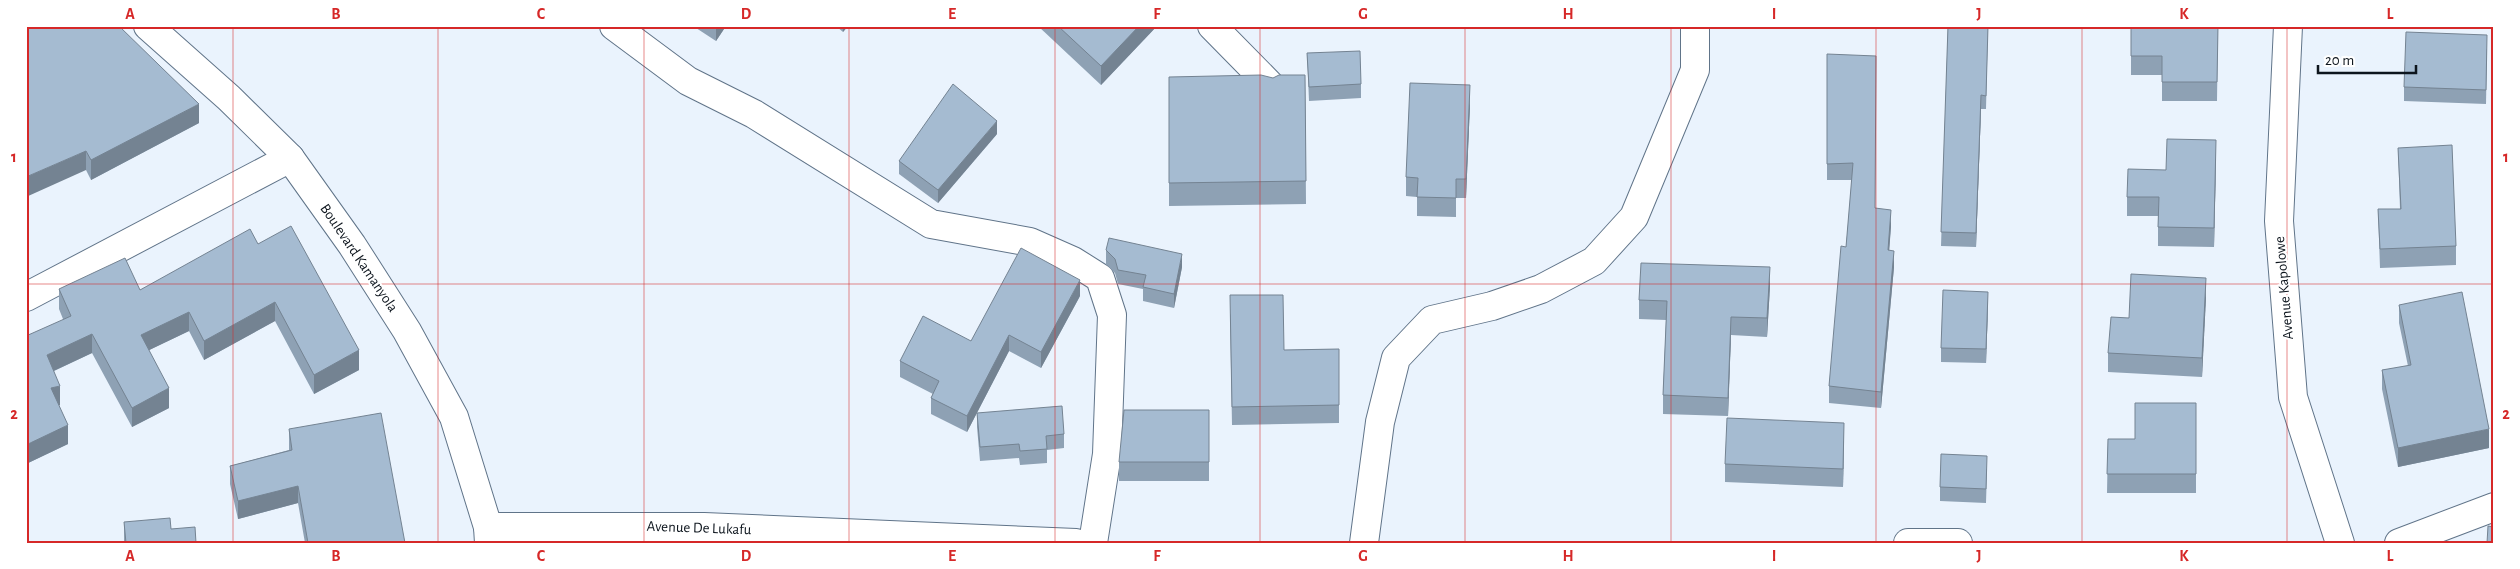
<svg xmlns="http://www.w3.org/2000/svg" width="2520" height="569" font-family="'Alegreya Sans',sans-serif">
<rect width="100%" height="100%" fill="#eaf3fd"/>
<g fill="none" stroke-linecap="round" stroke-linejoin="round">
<defs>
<g id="minor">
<polyline points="148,26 229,98 290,158 352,245 407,331 454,417 488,527 489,543"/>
<polyline points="614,26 688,81 754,114 931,224 1030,242 1073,261 1100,278 1112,315 1107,454 1093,543"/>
<polyline points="1212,26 1270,85"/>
<polyline points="2288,26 2279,221 2293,397 2340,543"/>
<polyline points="26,297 290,158"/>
<polyline points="488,527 704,527 1076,543"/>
<polyline points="1364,543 1380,422 1396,358 1432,320 1492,306 1541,289 1594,261 1634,217 1695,70 1695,26"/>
<polyline points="1908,543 1958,543"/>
<polyline points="2399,543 2494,507"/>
</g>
</defs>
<use href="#minor" stroke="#607489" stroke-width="30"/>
<use href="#minor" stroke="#fff" stroke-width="28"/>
</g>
<g fill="#8ea1b4">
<polygon points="26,26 199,123 91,180 86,170"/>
<polygon points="693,26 726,26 716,41"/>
<polygon points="836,26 848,26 843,32"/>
<polygon points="1038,26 1157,26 1101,85"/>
<polygon points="1948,26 1988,26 1986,109 1981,109 1976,247 1941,246"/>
<polygon points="2131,26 2218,26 2217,101 2162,101 2162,75 2131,75"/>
<polygon points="2487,49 2486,104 2404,101 2404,87"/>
<polygon points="1307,53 1361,84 1361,98 1309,101"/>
<polygon points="1827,54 1875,208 1891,226 1889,250 1894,267 1881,408 1829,403 1829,386 1846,247 1852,180 1827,180"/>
<polygon points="1305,75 1306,204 1169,206 1169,77 1273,78"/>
<polygon points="1470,104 1466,198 1456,198 1456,217 1417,216 1417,197 1406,196 1406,177"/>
<polygon points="997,134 938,203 899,174 899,161"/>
<polygon points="2398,148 2456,246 2456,265 2380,268 2378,209 2400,209"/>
<polygon points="2216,159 2214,247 2158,246 2158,216 2127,216 2127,197 2166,170"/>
<polygon points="258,244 359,370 314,394 275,321 204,360 189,331 149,350 169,408 132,427 92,353 54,371 60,405 59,405 68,444 26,464 63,319 59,309 59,289 140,290"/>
<polygon points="1106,250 1182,267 1174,308 1143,301 1143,289 1118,284 1115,273 1106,264"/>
<polygon points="1770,286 1767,337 1731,335 1728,416 1663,414 1663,395 1666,320 1639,319 1639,300"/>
<polygon points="1080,296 1041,368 1009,351 967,432 931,414 931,398 933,394 900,377 900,361 971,341"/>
<polygon points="2206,297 2202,377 2108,372 2108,353 2129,318"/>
<polygon points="2399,305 2489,448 2398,467 2382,389 2382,370 2408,366 2399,323"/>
<polygon points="1988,306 1986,363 1941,362 1941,348"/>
<polygon points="1230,314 1284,350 1339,349 1339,423 1232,425"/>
<polygon points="2196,403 2196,493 2107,493 2108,439 2135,439"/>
<polygon points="1209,410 1209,481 1119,481 1119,462"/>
<polygon points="977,413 1064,434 1064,448 1047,450 1047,463 1020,465 1019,458 980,461 977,427"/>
<polygon points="289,429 405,543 305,543 298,503 238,519 230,484 230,466 289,450"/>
<polygon points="1844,441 1843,487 1725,482 1725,464"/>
<polygon points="1987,469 1986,503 1940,501 1940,487"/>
<polygon points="124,522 171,529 196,543 124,543"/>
</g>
<g fill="#748392">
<polygon points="716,26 726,26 716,41"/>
<polygon points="843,26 848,26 843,32"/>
<polygon points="1139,26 1157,26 1101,85 1101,66"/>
<polygon points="1470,85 1470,104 1466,198 1466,179"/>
<polygon points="1981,95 1981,109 1976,247 1976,233"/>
<polygon points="199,104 199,123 91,180 91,160"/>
<polygon points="997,121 997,134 938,203 938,190"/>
<polygon points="2216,140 2216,159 2214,247 2214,228"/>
<polygon points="86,151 86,170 26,197 26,177"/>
<polygon points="1891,210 1891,226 1888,267 1888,250"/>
<polygon points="1894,251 1894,267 1881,408 1881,392"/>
<polygon points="1182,254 1182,267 1174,308 1174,294"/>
<polygon points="1770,267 1770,286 1767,337 1767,318"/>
<polygon points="2206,278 2206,297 2202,377 2202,358"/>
<polygon points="1080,280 1080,296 1041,368 1041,352"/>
<polygon points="1988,292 1988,306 1986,363 1986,349"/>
<polygon points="275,302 275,321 204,360 204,341"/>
<polygon points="189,312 189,331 141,354 141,335"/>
<polygon points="1731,317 1731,335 1728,416 1728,398"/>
<polygon points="92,334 92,353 47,374 47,355"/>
<polygon points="1009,335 1009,351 967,432 967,416"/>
<polygon points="359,350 359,370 314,394 314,375"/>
<polygon points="60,386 60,405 51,408 51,388"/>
<polygon points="169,388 169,408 132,427 132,408"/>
<polygon points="1844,423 1844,441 1843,487 1843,469"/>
<polygon points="68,425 68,444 26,464 26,445"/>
<polygon points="2489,429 2489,448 2398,467 2398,448"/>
<polygon points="298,486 298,503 238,519 238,501"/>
</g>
<g fill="#a5bbd1" stroke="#748392">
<polygon points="26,26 119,26 199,104 91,160 86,151 26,177"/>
<polygon points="1058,26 1139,26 1101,66"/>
<polygon points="1948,26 1988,26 1986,96 1981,95 1976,233 1941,232"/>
<polygon points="2131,26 2218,26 2217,82 2162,82 2162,56 2131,56"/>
<polygon points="2406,32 2487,35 2486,90 2404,87"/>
<polygon points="1360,51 1361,84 1309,87 1307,53"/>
<polygon points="1827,54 1876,56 1875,208 1891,210 1888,250 1894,251 1881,392 1829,386 1841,246 1846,247 1853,163 1827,164"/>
<polygon points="1261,75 1273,78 1279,75 1305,75 1306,181 1169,183 1169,77"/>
<polygon points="1410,83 1470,85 1466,179 1456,179 1456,198 1417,197 1418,178 1406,177"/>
<polygon points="953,84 997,121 938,190 899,161"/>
<polygon points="2167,139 2216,140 2214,228 2158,227 2159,197 2127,197 2128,169 2166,170"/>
<polygon points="2452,145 2456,246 2380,249 2378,209 2401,209 2398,148"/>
<polygon points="291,226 359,350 314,375 275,302 204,341 189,312 141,335 169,388 132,408 92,334 47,355 60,386 51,388 68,425 26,445 26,336 71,316 59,289 125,258 140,290 250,229 258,244"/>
<polygon points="1109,238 1182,254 1174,294 1143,287 1146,275 1118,270 1115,259 1106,250"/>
<polygon points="1021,248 1080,280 1041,352 1009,335 967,416 931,398 939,381 900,361 923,316 971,341"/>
<polygon points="1641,263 1770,267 1767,318 1731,317 1728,398 1663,395 1667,301 1639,300"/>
<polygon points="2131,274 2206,278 2202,358 2108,353 2111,317 2129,318"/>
<polygon points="1943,290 1988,292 1986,349 1941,348"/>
<polygon points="2462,292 2489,429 2398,448 2382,370 2411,365 2399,305"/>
<polygon points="1230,295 1283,295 1284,350 1339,349 1339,405 1232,407"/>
<polygon points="2135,403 2196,403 2196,474 2107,474 2108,439 2135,439"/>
<polygon points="1062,406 1064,434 1046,436 1047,449 1020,451 1019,444 980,447 977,413"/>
<polygon points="1124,410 1209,410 1209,462 1119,462"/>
<polygon points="381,413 405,543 308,543 298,486 238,501 230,466 292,450 289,429"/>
<polygon points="1727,418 1844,423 1843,469 1725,464"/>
<polygon points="1941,454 1987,456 1986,489 1940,487"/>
<polygon points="170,518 171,529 195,527 196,543 126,543 124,522"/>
<polygon points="2488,526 2494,527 2494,543 2487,543"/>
</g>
<path fill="none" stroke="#d62828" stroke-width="1" stroke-opacity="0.55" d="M233,26V543M438,26V543M644,26V543M849,26V543M1055,26V543M1260,26V543M1465,26V543M1671,26V543M1876,26V543M2082,26V543M2287,26V543M26,284H2494"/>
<g text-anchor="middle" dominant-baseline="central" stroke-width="4" stroke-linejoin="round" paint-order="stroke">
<g font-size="15" fill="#0d151d" stroke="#fff">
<text transform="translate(359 258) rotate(56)">Boulevard Kamanyola</text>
<text transform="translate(2284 288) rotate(-95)">Avenue Kapolowe</text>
<text transform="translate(699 528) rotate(2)">Avenue De Lukafu</text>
</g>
</g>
<rect width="2520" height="569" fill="none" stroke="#ffffff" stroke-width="55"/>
<path d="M2318 65v8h98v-8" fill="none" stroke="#0d151d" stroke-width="2.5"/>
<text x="2325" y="65" font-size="15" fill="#0d151d" stroke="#ffffff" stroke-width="4" paint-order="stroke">20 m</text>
<rect x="28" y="28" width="2464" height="514" fill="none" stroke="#d62828" stroke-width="2"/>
<g font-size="16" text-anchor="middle" font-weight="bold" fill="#d62828">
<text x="130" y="19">A</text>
<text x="336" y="19">B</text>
<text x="541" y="19">C</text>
<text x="746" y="19">D</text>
<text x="952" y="19">E</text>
<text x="1157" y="19">F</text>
<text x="1363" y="19">G</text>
<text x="1568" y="19">H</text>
<text x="1774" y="19">I</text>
<text x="1979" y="19">J</text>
<text x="2184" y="19">K</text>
<text x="2390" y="19">L</text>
<text x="14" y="162">1</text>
<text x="2506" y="162">1</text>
<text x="14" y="419">2</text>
<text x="2506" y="419">2</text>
<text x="130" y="561">A</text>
<text x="336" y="561">B</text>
<text x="541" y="561">C</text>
<text x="746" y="561">D</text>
<text x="952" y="561">E</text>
<text x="1157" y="561">F</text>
<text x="1363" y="561">G</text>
<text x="1568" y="561">H</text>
<text x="1774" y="561">I</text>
<text x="1979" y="561">J</text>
<text x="2184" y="561">K</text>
<text x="2390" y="561">L</text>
</g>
</svg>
